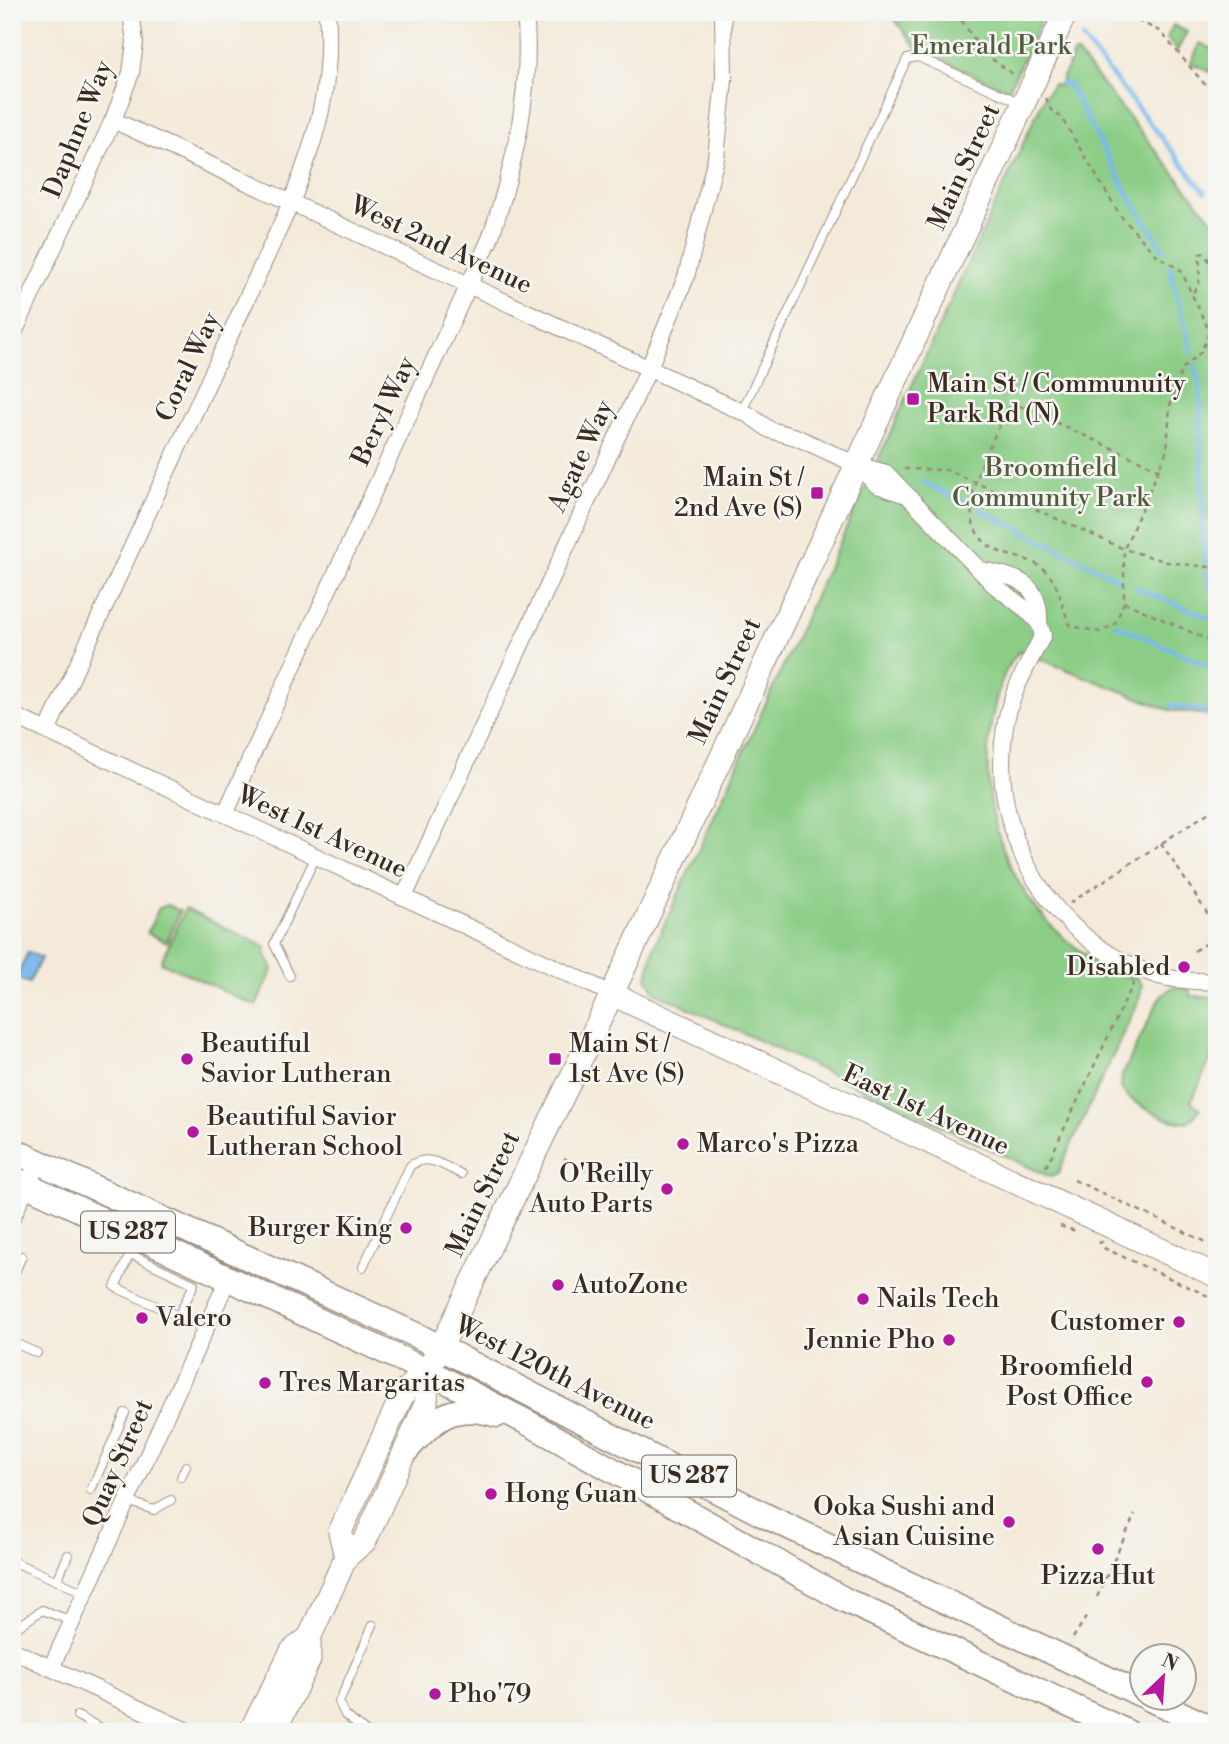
<svg xmlns="http://www.w3.org/2000/svg" width="1229" height="1744" font-family="'Libre Bodoni',serif">
<rect width="100%" height="100%" fill="#f6f6f2"/>
<filter id="ink" filterUnits="userSpaceOnUse"><feTurbulence type="fractalNoise" baseFrequency=".0143" numOctaves="2"/><feDisplacementMap in="SourceGraphic" scale="14" xChannelSelector="R" yChannelSelector="G"/><feConvolveMatrix kernelMatrix="1 2 1 2 8 2 1 2 1" color-interpolation-filters="sRGB"/></filter>
<filter id="wash" filterUnits="userSpaceOnUse"><feTurbulence type="fractalNoise" baseFrequency=".00686" numOctaves="4" result="noise"/><feDisplacementMap in="SourceGraphic" scale="28" xChannelSelector="R" yChannelSelector="G"/><feGaussianBlur stdDeviation="1.57" result="paint"/><feColorMatrix in="noise" values="0 0 0 0 0 0 0 0 0 0 0 0 0 0 0 0 0 1.4 0 .05"/><feComposite in="paint" operator="in"/></filter>
<g filter="url(#wash)">
<rect width="100%" height="100%" fill="#f4ead9"/>
<g fill="#8bcd86" stroke="#637c52" stroke-width="2">
<polygon points="889,12 1045,12 1010,87 1004,89 917,48"/>
<polygon points="1173,25 1187,32 1177,51 1167,38"/>
<polygon points="1200,43 1217,51 1217,75 1191,63"/>
<path d="M1074,53H1077L1217,226V716L1169,710L1020,651C1005,664 998,690 994,709C972,803 1009,909 1094,960C1107,968 1120,979 1136,976L1142,985L1139,1000L1058,1173L1050,1177L655,992L647,978L654,947L1043,100L1053,84L1059,86Z"/>
<polygon points="167,905 180,911 167,942 147,933 159,908"/>
<polygon points="185,909 266,947 265,954 273,969 256,1006 161,962"/>
<path d="M1173,987L1189,989L1191,996L1217,997V1045L1191,1102L1200,1108C1197,1114 1192,1121 1184,1122C1169,1123 1127,1101 1121,1088L1122,1076L1160,997Z"/>
</g>
<polygon fill="#78b8ec" stroke="#5a7185" stroke-width="2" points="28,952 41,958 29,983 16,978"/>
<g fill="none" stroke-linecap="round" stroke-linejoin="round">
<g stroke="#78b8ec" stroke-width="4.5">
<polyline points="1082,38 1205,192"/>
<polyline points="1061,83 1069,85 1129,196 1164,250"/>
<polyline points="1169,266 1192,353"/>
<polyline points="1195,366 1200,384 1204,562"/>
<polyline points="923,482 965,502"/>
<polyline points="979,509 1120,580"/>
<polyline points="1205,572 1217,605"/>
<polyline points="1136,588 1217,621"/>
<polyline points="1115,624 1217,670"/>
<polyline points="1170,705 1217,714"/>
</g>
</g>
</g>
<g filter="url(#ink)">
<g fill="none" stroke-linecap="round" stroke-linejoin="round">
<defs>
<g id="lane">
<polyline points="742,411 907,59 918,57 1021,103"/>
<polyline points="290,976 274,944 316,856"/>
<path d="M363,1267L410,1166C428,1153 442,1165 461,1174"/>
<polyline points="12,1279 22,1256"/>
<polyline points="178,1317 194,1284 130,1254 115,1287 206,1329"/>
<polyline points="12,1342 37,1353"/>
<polyline points="181,1477 186,1466"/>
<polyline points="91,1490 125,1413"/>
<polyline points="128,1501 154,1510 171,1500"/>
<polyline points="12,1561 85,1593"/>
<polyline points="57,1581 68,1555"/>
<polyline points="12,1631 42,1610 72,1621"/>
<polyline points="77,1716 109,1732"/>
<polyline points="366,1732 345,1715 339,1702 373,1625"/>
</g>
<g id="street">
<path d="M113,120L749,415L770,430L796,437L857,465L886,473L994,585L1028,611L1039,623L1043,635C1028,665 1010,693 1005,727C987,835 1053,944 1159,976C1177,981 1198,981 1217,982"/>
<polyline points="12,337 113,120 131,73 135,42 131,12"/>
<polyline points="857,465 877,485 903,494"/>
<path d="M981,570C1015,577 1041,581 1039,623"/>
<polyline points="12,715 612,994"/>
<path d="M47,731L291,203C317,137 333,84 327,12"/>
<path d="M225,814L490,239C514,167 533,89 525,12"/>
<polyline points="404,897 649,368 686,277 716,158 724,80 723,12"/>
<polyline points="12,1218 38,1162"/>
<polyline points="12,1650 189,1732"/>
<polyline points="51,1668 228,1279"/>
</g>
<g id="secondary">
<polyline points="612,994 1217,1276"/>
<polyline points="346,1557 340,1532 400,1400 405,1391 427,1371 441,1347 612,994 1066,12"/>
<polyline points="250,1732 292,1651 309,1638"/>
<polyline points="274,1732 309,1660 309,1638 346,1557 365,1541 426,1404 427,1371"/>
</g>
<g id="primary">
<polyline points="12,1150 416,1335 764,1515 1142,1695"/>
<polyline points="12,1178 427,1371 532,1425 845,1600 1127,1732"/>
<path d="M406,1451C433,1419 453,1401 497,1415"/>
<polyline points="1148,1698 1217,1731"/>
</g>
</defs>
<use href="#lane" stroke="#988a7c" stroke-width="10"/>
<use href="#street" stroke="#988a7c" stroke-width="18"/>
<use href="#secondary" stroke="#988a7c" stroke-width="25"/>
<use href="#primary" stroke="#988a7c" stroke-width="27"/>
<g stroke="#988a7c" stroke-width="2.5" stroke-dasharray="5 5" stroke-linecap="butt">
<polyline points="956,12 983,53 1016,76"/>
<polyline points="1132,12 1140,22 1160,31 1217,99"/>
<polyline points="1046,98 1051,110 1061,117 1120,215 1154,253 1181,271 1217,348"/>
<polyline points="1193,292 1199,286 1200,254 1205,253 1217,277"/>
<polyline points="904,469 948,470 1124,549 1167,562 1217,568"/>
<path d="M1160,470L1011,402C994,441 939,523 998,551C1016,559 1037,558 1050,576C1061,590 1062,611 1071,626L1100,632L1115,624L1124,602V549L1167,450L1170,405L1182,369L1201,352L1209,333"/>
<polyline points="1124,602 1217,644"/>
<polyline points="1161,843 1217,928"/>
<polyline points="1070,903 1217,807"/>
<polyline points="1194,951 1217,937"/>
<polyline points="564,1158 601,1179"/>
<polyline points="1046,1167 1134,982"/>
<polyline points="1074,1180 1217,1247"/>
<polyline points="1060,1226 1076,1231"/>
<polyline points="1098,1243 1102,1242 1104,1248 1217,1300"/>
<polyline points="1097,1597 1135,1514"/>
<polyline points="1073,1638 1088,1614"/>
</g>
<use href="#lane" stroke="#fff" stroke-width="8"/>
<use href="#street" stroke="#fff" stroke-width="16"/>
<use href="#secondary" stroke="#fff" stroke-width="23"/>
<use href="#primary" stroke="#fff" stroke-width="24"/>
</g>
</g>
<g fill="#b5179e" stroke="#f6f6f2" stroke-width="2.5">
<rect x="906" y="392" width="14" height="14" rx="3.5"/>
<rect x="810" y="486" width="14" height="14" rx="3.5"/>
<circle cx="1184" cy="967" r="7"/>
<circle cx="187" cy="1059" r="7"/>
<rect x="548" y="1052" width="14" height="14" rx="3.5"/>
<circle cx="193" cy="1132" r="7"/>
<circle cx="683" cy="1144" r="7"/>
<circle cx="667" cy="1189" r="7"/>
<circle cx="406" cy="1228" r="7"/>
<circle cx="558" cy="1285" r="7"/>
<circle cx="863" cy="1299" r="7"/>
<circle cx="142" cy="1318" r="7"/>
<circle cx="1179" cy="1322" r="7"/>
<circle cx="949" cy="1340" r="7"/>
<circle cx="1147" cy="1382" r="7"/>
<circle cx="265" cy="1383" r="7"/>
<circle cx="491" cy="1494" r="7"/>
<circle cx="1009" cy="1522" r="7"/>
<circle cx="1098" cy="1549" r="7"/>
<circle cx="435" cy="1694" r="7"/>
</g>
<g text-anchor="middle" dominant-baseline="central" stroke-width="5" stroke-linejoin="round" paint-order="stroke">
<g fill="#f6f6f2" stroke="#73675e" stroke-width="2">
<rect x="81" y="1211.5" width="94" height="41" rx="5"/>
<rect x="642" y="1455.5" width="94" height="41" rx="5"/>
</g>
<g font-size="24" font-weight="bold" fill="#3b2a1e">
<text x="128" y="1232">US 287</text>
<text x="689" y="1476">US 287</text>
</g>
<g font-size="26" fill="#535b3d" stroke="#f6f6f2">
<text x="991" y="46">Emerald Park</text>
<text x="1051" y="468">Broomfield<tspan x="1051" dy="30">Community Park</tspan></text>
</g>
<g font-size="26" fill="#3b2a1e" stroke="#f6f6f2">
<text transform="translate(78 129) rotate(-68)">Daphne Way</text>
<text transform="translate(964 167) rotate(-65)">Main Street</text>
<text transform="translate(441 245) rotate(25)">West 2nd Avenue</text>
<text transform="translate(188 367) rotate(-65)">Coral Way</text>
<text transform="translate(384 411) rotate(-65)">Beryl Way</text>
<text transform="translate(581 456) rotate(-65)">Agate Way</text>
<text transform="translate(725 681) rotate(-65)">Main Street</text>
<text transform="translate(322 832) rotate(25)">West 1st Avenue</text>
<text transform="translate(926 1110) rotate(25)">East 1st Avenue</text>
<text transform="translate(483 1194) rotate(-64)">Main Street</text>
<text transform="translate(555 1373) rotate(27)">West 120th Avenue</text>
<text transform="translate(118 1463) rotate(-66)">Quay Street</text>
</g>
<g font-size="26" fill="#3b2a1e" stroke="#f6f6f2" text-anchor="start">
<text x="927" y="384">Main St / Communuity<tspan x="927" dy="30">Park Rd (N)</tspan></text>
<text x="803" y="478" text-anchor="end">Main St /<tspan x="803" dy="30">2nd Ave (S)</tspan></text>
<text x="1170" y="967" text-anchor="end">Disabled</text>
<text x="201" y="1044">Beautiful<tspan x="201" dy="30">Savior Lutheran</tspan></text>
<text x="569" y="1044">Main St /<tspan x="569" dy="30">1st Ave (S)</tspan></text>
<text x="207" y="1117">Beautiful Savior<tspan x="207" dy="30">Lutheran School</tspan></text>
<text x="697" y="1144">Marco's Pizza</text>
<text x="653" y="1174" text-anchor="end">O'Reilly<tspan x="653" dy="30">Auto Parts</tspan></text>
<text x="392" y="1228" text-anchor="end">Burger King</text>
<text x="572" y="1285">AutoZone</text>
<text x="877" y="1299">Nails Tech</text>
<text x="156" y="1318">Valero</text>
<text x="1165" y="1322" text-anchor="end">Customer</text>
<text x="935" y="1340" text-anchor="end">Jennie Pho</text>
<text x="1133" y="1367" text-anchor="end">Broomfield<tspan x="1133" dy="30">Post Office</tspan></text>
<text x="279" y="1383">Tres Margaritas</text>
<text x="505" y="1494">Hong Guan</text>
<text x="995" y="1507" text-anchor="end">Ooka Sushi and<tspan x="995" dy="30">Asian Cuisine</tspan></text>
<text x="1098" y="1576" text-anchor="middle">Pizza Hut</text>
<text x="449" y="1694">Pho'79</text>
</g>
</g>
<rect width="1229" height="1744" fill="none" stroke="#f6f6f2" stroke-width="42"/>
<g transform="translate(1163 1677) rotate(25)"><circle r="33" fill="#f6f6f2" stroke="#aba49d" stroke-width="2"/>
<path d="M0-5L12 26L0 18L-12 26Z" fill="#b5179e"/>
<text y="-10" font-size="19" font-weight="bold" text-anchor="middle" fill="#3b2a1e">N</text>
</g>
</svg>
